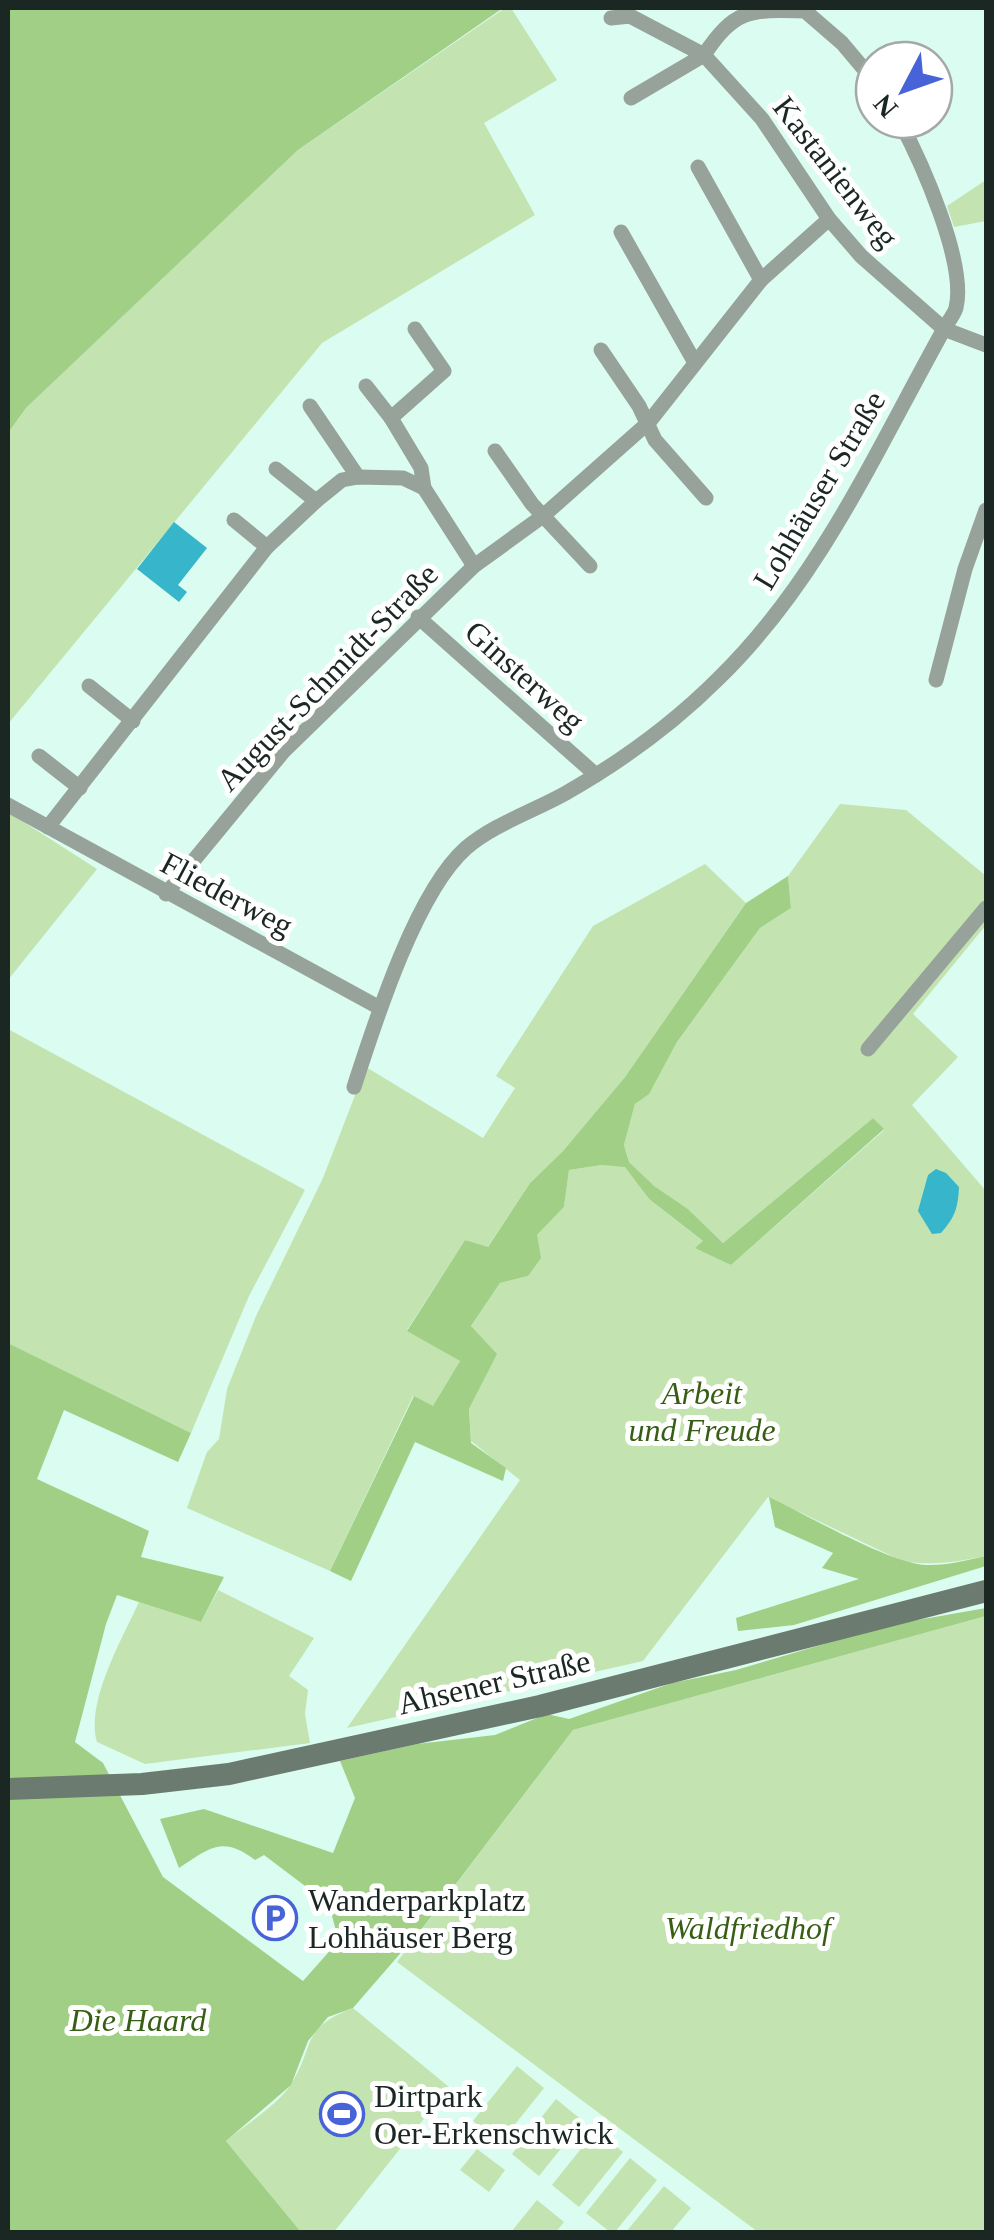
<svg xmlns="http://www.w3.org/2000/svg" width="994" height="2240" font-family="Georgia,serif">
<rect width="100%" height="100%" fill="#dbfcf1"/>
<g fill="#c3e4b1">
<polygon points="505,8 511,8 557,80 484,123 535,215 322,343 8,724 8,433 26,408 298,150"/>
<polygon points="986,180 986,221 954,227 947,206"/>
<path d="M840,804L906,810L986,876V925L913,1014L958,1057L912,1105L986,1191V1556C957,1562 932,1566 902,1561L768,1497L643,1661L347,1728L520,1480L471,1441L469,1409L496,1355L471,1326L500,1283L528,1276L537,1235L564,1207L569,1170L602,1165L625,1166L649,1199L704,1242L696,1247L731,1265L884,1130L873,1118L723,1243L688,1209L653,1186L629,1162L624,1145L635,1104L649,1093L677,1042L760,928L791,908L788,876Z"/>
<polygon points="8,812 97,869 8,980"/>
<polygon points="705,864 746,903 625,1077 563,1151 530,1183 487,1248 465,1240 407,1330 460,1361 433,1407 413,1396 330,1571 187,1508 207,1452 219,1439 227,1389 256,1316 323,1178 366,1067 483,1138 515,1088 496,1076 593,926"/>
<polygon points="8,1029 305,1190 249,1296 191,1433 8,1343"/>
<path d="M218,1590L314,1638L289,1676L308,1690L305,1714L310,1743L145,1764L97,1742C85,1703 122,1639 139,1602L201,1622Z"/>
<polygon points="986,1616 986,2232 758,2232 397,1962 573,1730"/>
<path d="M353,2008L449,2087L334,2232H301L226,2141C244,2126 280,2103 291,2084C316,2045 299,2029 353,2008Z"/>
<polygon points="517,2066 544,2088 500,2143 473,2121"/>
<polygon points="556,2099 583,2121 539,2176 512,2154"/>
<polygon points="596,2130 623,2152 579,2207 552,2185"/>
<polygon points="477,2149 505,2170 489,2192 460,2170"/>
<polygon points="630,2158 657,2180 615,2232 610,2232 586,2213"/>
<polygon points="664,2186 691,2208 671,2232 626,2232"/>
<polygon points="537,2200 564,2222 556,2232 511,2232"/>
</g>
<g fill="#a1cf86">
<polygon points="8,8 503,8 298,150 26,408 8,433"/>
<polygon points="788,876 791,908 760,928 677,1042 649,1094 635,1104 624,1145 629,1162 654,1186 688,1209 723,1243 873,1118 884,1129 731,1265 695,1248 703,1241 649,1199 625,1167 602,1165 569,1170 564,1207 537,1235 541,1258 528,1276 500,1283 471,1326 497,1354 469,1409 471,1443 506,1468 503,1481 415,1442 351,1581 330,1571 414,1396 433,1406 460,1361 407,1331 465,1240 488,1247 530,1183 563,1151 625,1077 746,903"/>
<path d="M8,1343L191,1433L178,1462L64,1410L37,1479L149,1531L141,1557L224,1577L201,1622L117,1595L106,1624L75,1742L103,1763L163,1877L303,1981L334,1946L336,1931L329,1904L264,1855L255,1860C222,1835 210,1848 179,1868L160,1819L204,1809L333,1853L355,1798L340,1761L417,1744L495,1735L547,1714L569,1719L672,1683L736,1670L889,1625L986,1608V1616L573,1730L424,1926L353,2008L328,2017L308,2041L291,2085L226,2141L301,2232H8Z"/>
<path d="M769,1497C807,1515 887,1562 925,1565C946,1566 967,1560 986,1556V1566L794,1625L738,1631L736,1618L859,1579L822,1568L833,1553L775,1527Z"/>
</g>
<g fill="#36b5cb">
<polygon points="174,522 207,548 178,585 187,592 179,602 137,569"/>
<path d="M936,1169L946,1173L959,1187C958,1208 955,1217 941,1233L932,1234L918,1211L928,1175Z"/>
</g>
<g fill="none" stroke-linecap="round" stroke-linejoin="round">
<g stroke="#97a29a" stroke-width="15">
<polyline points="611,18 630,16 704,55 631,98"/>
<path d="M874,81L842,43L805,11C751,10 736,7 704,55L762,119L829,219L861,256L944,329C947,323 954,315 956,308C967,263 921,161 899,120"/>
<polyline points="698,167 761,280"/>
<polyline points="621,232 694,361"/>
<polyline points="415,329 444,371 391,418 421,468 424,488 474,566"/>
<polyline points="601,350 639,406 655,440 706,498"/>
<polyline points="366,386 391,418"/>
<polyline points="310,406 358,477"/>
<polyline points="495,451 532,504 590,566"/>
<polyline points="276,469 316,501"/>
<polyline points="234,520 267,547"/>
<polyline points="418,617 596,775"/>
<polyline points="936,680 965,569 986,510"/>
<polyline points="89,686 133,721"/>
<polyline points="39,756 80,788"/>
<polyline points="8,805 380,1008"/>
<polyline points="48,827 267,547 316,501 342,480 358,477 403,478 424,488"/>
<polyline points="166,894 283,752 474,566 543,516 649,422 761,280 829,219"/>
<polyline points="868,1049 986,908"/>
<path d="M354,1087C375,1022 416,892 466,848C494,824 534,811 566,793C622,761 672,725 718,679C819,581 876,451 944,329L986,345"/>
</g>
<polyline stroke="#6b7b6f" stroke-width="22" points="8,1789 142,1784 229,1774 540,1706 986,1591"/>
</g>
<defs>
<symbol id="parking-ring" viewBox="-11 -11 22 22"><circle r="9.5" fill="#fff" stroke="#4863d7" stroke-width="1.5"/><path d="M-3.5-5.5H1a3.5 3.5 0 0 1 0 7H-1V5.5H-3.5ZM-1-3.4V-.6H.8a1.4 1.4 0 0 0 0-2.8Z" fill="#4863d7"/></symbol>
<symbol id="stadium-ring" viewBox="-11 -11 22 22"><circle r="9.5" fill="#fff" stroke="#4863d7" stroke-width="1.5"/><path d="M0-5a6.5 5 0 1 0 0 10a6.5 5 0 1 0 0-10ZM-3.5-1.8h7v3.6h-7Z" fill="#4863d7"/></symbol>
</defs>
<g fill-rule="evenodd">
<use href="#parking-ring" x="250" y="1893" width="50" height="50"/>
<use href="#stadium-ring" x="317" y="2089" width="50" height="50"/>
</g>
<g text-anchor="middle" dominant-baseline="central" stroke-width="10" stroke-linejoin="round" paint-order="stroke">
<g font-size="32" fill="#1b2723" stroke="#fff">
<text transform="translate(836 172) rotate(52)">Kastanienweg</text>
<text transform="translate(819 490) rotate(-59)">Lohhäuser Straße</text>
<text transform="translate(525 676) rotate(42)">Ginsterweg</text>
<text transform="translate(327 677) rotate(-46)">August-Schmidt-Straße</text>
<text transform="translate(227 894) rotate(28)">Fliederweg</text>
<text transform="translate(494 1682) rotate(-13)">Ahsener Straße</text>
</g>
<g font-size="32" font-style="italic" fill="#365f15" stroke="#fff">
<text x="702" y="1393">Arbeit<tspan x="702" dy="37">und Freude</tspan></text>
<text x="748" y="1928">Waldfriedhof</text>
<text x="138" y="2020">Die Haard</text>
</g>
<g font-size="32" fill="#1b2723" stroke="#fff" text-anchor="start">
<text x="308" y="1900">Wanderparkplatz<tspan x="308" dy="37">Lohhäuser Berg</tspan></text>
<text x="374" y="2096">Dirtpark<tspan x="374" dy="37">Oer-Erkenschwick</tspan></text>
</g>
</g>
<rect width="994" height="2240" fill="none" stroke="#1b2723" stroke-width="20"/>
<g transform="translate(904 90) rotate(229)"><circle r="48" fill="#ffffff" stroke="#a4a9a7" stroke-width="2.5"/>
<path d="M0-8L18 38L0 25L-18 38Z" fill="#4863d7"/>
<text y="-15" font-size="28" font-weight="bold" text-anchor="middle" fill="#1b2723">N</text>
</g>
</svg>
